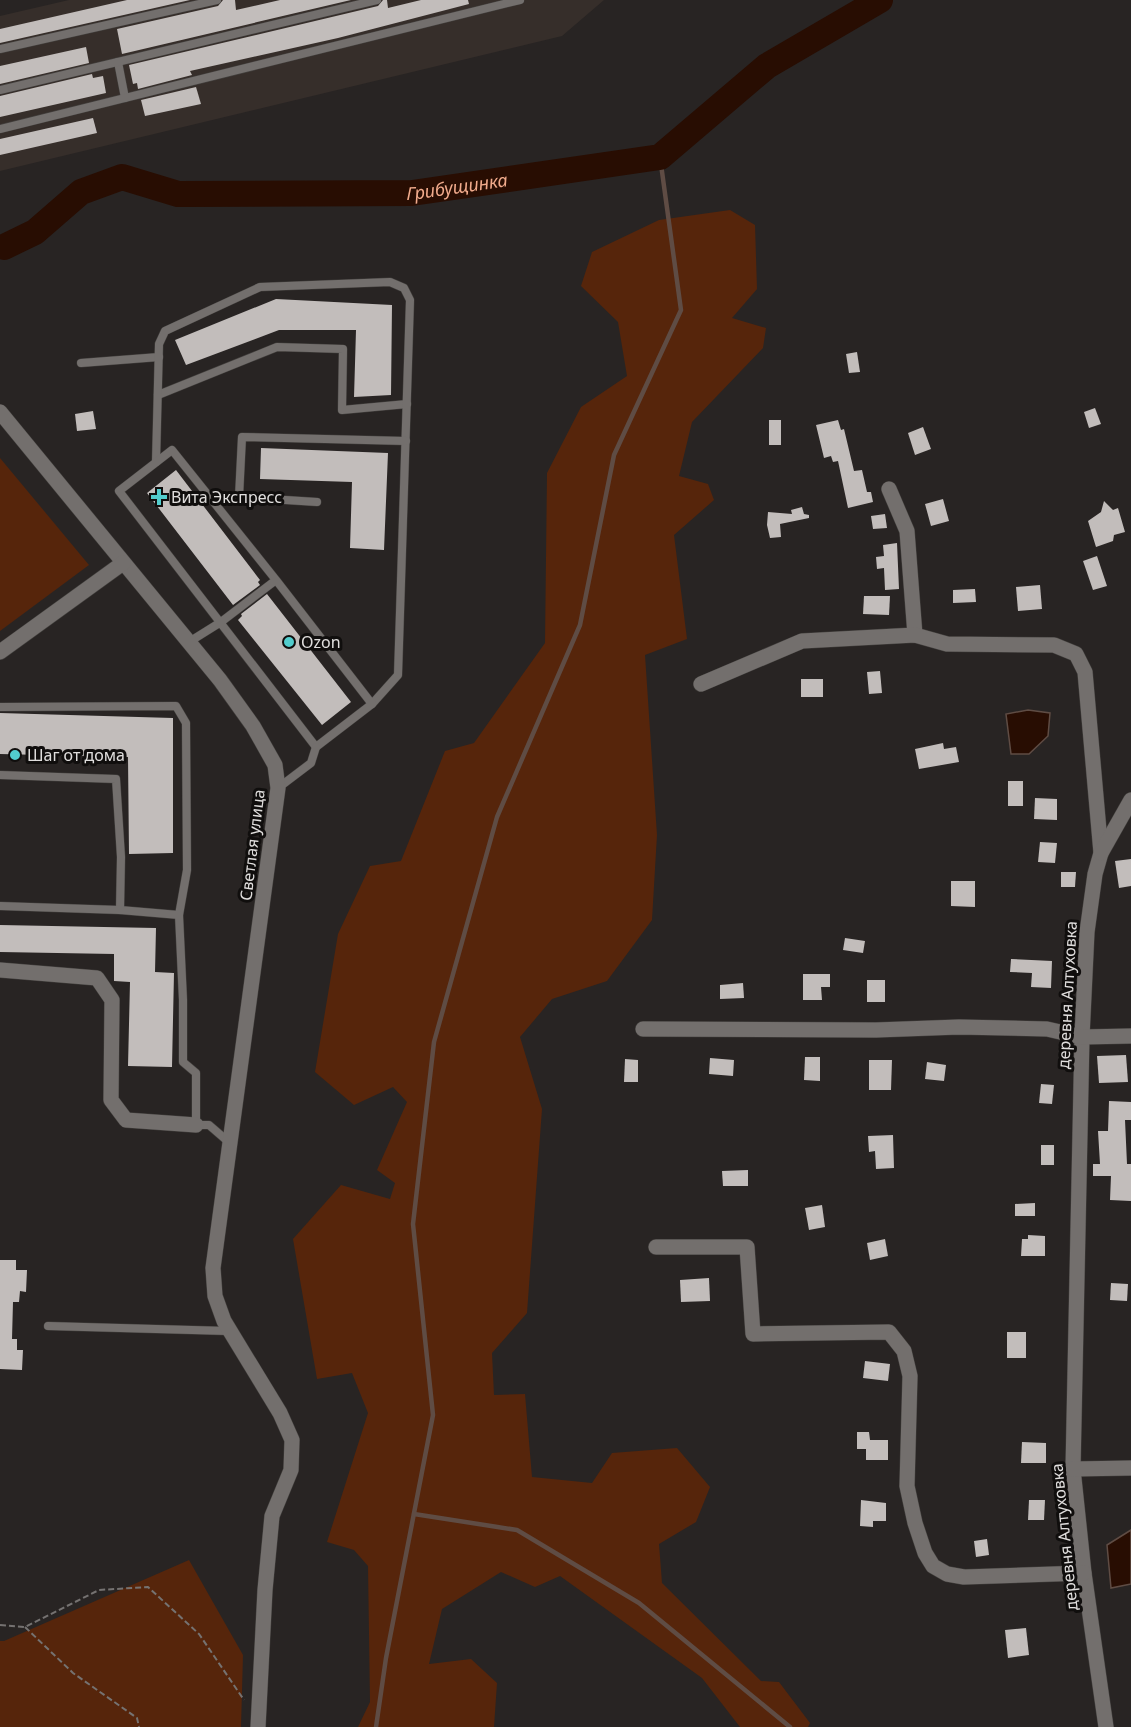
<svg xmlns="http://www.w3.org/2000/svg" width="1131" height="1727" font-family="'Noto Sans',sans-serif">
<rect width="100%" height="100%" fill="#282423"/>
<polygon fill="#362e2a" points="69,0 604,0 562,36 0,171 0,16"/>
<g fill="#56250b">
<polygon points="730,210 755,225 757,289 732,318 766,328 763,348 692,422 679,476 708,484 714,500 674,535 687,639 645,655 657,835 652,920 607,981 552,999 520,1037 542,1109 527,1313 492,1353 494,1395 525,1394 532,1477 592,1483 612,1453 677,1448 710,1487 696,1522 659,1544 662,1583 761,1681 779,1682 810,1723 808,1727 740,1727 702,1678 560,1576 535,1587 501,1572 442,1609 429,1664 471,1659 497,1683 494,1727 358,1727 370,1702 368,1566 354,1550 327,1542 368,1413 352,1373 317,1379 293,1239 341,1185 390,1199 395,1183 377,1170 407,1102 393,1087 354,1105 315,1072 338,934 370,866 401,861 445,751 474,743 545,643 547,473 581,407 627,376 618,322 581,286 592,252 659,220"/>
<polygon points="0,458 89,565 0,631"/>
<polygon points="189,1560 243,1655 241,1727 0,1727 0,1641 4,1641"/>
</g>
<g fill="#280d02" stroke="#5f4c44" stroke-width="1.5">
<polygon points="1028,710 1050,713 1048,736 1029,754 1011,754 1006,714"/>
<polygon points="1131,1530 1131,1584 1111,1588 1107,1545"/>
</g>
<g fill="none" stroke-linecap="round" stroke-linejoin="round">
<g stroke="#5f4c44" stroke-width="4.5">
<polyline points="414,1514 517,1530 639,1603 790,1727"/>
<polyline points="376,1727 386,1658 433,1415 413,1224 434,1042 497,817 580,625 614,455 681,310 660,157"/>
</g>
<path stroke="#280d02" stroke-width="26" id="s1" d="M4,247L35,232L81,192L122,177L178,194L412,193L660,157L767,66L880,0"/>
</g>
<g fill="#c2bdbb">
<polygon points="127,0 190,0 0,43 0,29"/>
<polygon points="223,0 235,0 236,10 280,0 351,0 122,54 117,29 218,6"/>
<polygon points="383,0 387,0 388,8 421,0 468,0 469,4 338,38 190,71 192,75 138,89 137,83 133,84 129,65 378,6"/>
<polygon points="86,47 89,63 0,84 0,66"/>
<polygon points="92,74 93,78 103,76 106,93 0,117 0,96"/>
<polygon points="196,87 201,104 145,116 141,100"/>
<polygon points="93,118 97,133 0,155 0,139"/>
<polygon points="276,299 392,305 391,395 354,397 356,330 279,330 186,365 175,340"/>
<polygon points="857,352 860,372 849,373 846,354"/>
<polygon points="1095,408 1101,424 1089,428 1084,412"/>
<polygon points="93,411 96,429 77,431 75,414"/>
<rect x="769" y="420" width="12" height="25"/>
<polygon points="838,420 841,430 844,429 854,471 862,470 867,492 871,492 873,502 848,508 838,461 833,462 831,456 824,458 816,425"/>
<polygon points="923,427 931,449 915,455 908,433"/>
<polygon points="261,448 388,453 384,550 350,548 352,482 260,479"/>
<polygon points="176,470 260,580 258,582 260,585 233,605 147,493"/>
<polygon points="943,499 949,521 931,526 925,504"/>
<polygon points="1104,501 1113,510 1118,508 1125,532 1114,535 1113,541 1096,547 1088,521 1101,512"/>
<polygon points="802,507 804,514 809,515 809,518 780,524 781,537 770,538 767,525 768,512 792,514 791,510"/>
<polygon points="885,514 887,528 873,529 871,516"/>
<polygon points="897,543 899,589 885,590 884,568 877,569 876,557 884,556 883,545"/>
<polygon points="1097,556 1107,586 1093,590 1083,561"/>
<polygon points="1040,585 1042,609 1018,611 1016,587"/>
<polygon points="975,589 976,602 953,603 953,590"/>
<polygon points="267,594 351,702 322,725 238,620 242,616 241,614"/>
<polygon points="864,596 890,596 889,615 863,614"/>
<polygon points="880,671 882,693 869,694 867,672"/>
<rect x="801" y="679" width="22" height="18"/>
<polygon points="0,713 173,718 173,853 129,854 128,757 0,754"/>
<polygon points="943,743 944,749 956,747 959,762 919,769 915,749"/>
<rect x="1008" y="781" width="15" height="25"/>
<polygon points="1035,798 1057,799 1057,820 1034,819"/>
<polygon points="1040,842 1057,843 1055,863 1038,862"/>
<polygon points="1131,859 1131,886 1119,888 1115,861"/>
<polygon points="1061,872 1076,872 1075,887 1061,887"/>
<polygon points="951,881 975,881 975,907 951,906"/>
<polygon points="0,925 156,928 155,972 174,973 172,1067 128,1066 130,982 114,981 114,954 0,952"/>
<polygon points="845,938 865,941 863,953 843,950"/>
<polygon points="1011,959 1052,961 1051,988 1031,987 1032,973 1010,972"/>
<polygon points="803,974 830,974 830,987 821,987 822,1000 803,1000"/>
<rect x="867" y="980" width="18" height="22"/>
<polygon points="743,983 744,998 720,999 720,985"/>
<polygon points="1126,1055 1128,1082 1099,1083 1097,1056"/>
<polygon points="805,1057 820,1057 820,1081 804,1080"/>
<polygon points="710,1058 734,1060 733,1076 709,1074"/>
<polygon points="625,1059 638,1060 638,1082 624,1082"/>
<polygon points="869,1060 892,1060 891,1090 869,1090"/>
<polygon points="927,1062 946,1065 944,1081 925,1079"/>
<polygon points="1041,1084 1054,1085 1052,1104 1039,1103"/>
<polygon points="1109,1101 1131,1102 1131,1120 1125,1120 1127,1164 1131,1164 1131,1201 1110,1200 1111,1176 1093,1176 1093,1164 1100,1164 1098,1131 1108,1131"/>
<polygon points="893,1135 894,1168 876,1169 875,1151 869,1152 868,1136"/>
<rect x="1041" y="1145" width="13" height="20"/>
<polygon points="748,1170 748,1186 723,1186 722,1171"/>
<polygon points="1035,1203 1035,1216 1015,1216 1015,1204"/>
<polygon points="822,1205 825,1227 809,1230 805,1208"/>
<polygon points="1028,1235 1045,1236 1045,1256 1021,1256 1022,1239 1028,1239"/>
<polygon points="885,1239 888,1256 870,1260 867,1243"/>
<polygon points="0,1260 16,1260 16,1270 27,1270 26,1292 20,1291 19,1302 13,1302 12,1339 17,1339 17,1350 23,1350 22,1370 0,1369"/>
<polygon points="709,1278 710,1301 681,1302 680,1280"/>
<polygon points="1111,1283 1128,1284 1127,1301 1110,1300"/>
<rect x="1007" y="1332" width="19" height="26"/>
<polygon points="865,1361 890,1364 888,1381 863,1378"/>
<polygon points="857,1432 869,1432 870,1440 888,1440 888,1460 866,1460 866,1449 857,1449"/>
<polygon points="1022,1442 1046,1443 1046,1463 1021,1463"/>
<polygon points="861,1500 886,1503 886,1521 873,1521 873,1527 860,1526"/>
<polygon points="1029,1500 1045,1500 1044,1520 1028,1520"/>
<polygon points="987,1539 989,1555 976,1557 974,1541"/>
<polygon points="1026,1628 1029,1655 1008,1658 1005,1630"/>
</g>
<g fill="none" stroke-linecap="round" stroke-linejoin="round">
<defs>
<g id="lane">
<polyline points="0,49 217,0"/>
<polyline points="118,62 125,98"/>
<polyline points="0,90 377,0"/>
<polyline points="0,129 520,0"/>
<polyline points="81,363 159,357"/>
<polyline points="158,395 277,347 343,349 342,410 407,404"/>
<polyline points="156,462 159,344 165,331 260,287 390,282 404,288 410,300 398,675 372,704"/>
<polyline points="317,502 239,497 242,437 406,441"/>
<polyline points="189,642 221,622 276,580 172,450 119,491 316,747 372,704 276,580"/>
<polyline points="0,707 176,706 186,723 187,870 179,915"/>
<polyline points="0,775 116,779 121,857 120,910"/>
<polyline points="278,788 311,763 316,747"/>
<polyline points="0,906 120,910 179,915 183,1000 183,1062 196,1073 196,1125 209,1125 231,1144"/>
<polyline points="48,1326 228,1331"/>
</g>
<g id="street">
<polyline points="0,412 220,680 253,726 275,765 278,788 213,1268 215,1296 224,1321 280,1413 292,1440 291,1470 272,1516 265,1590 258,1727"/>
<polyline points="889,489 907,531 915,635"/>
<polyline points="0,652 123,563"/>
<polyline points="701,684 802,641 915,635 947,644 1054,645 1076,654 1085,672 1101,853 1095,874 1087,932 1082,1037 1073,1469 1084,1573 1106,1727"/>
<polyline points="1101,853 1131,800"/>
<polyline points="0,970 97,978 112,1000 111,1100 126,1120 196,1125"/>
<polyline points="643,1029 876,1030 959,1027 1047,1029 1082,1037 1131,1036"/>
<polyline points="656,1247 747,1247 753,1334 889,1332 904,1351 910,1376 907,1486 915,1523 925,1553 933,1566 947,1574 964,1577 1084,1573"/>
<polyline points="1073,1469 1131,1468"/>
</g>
</defs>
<use href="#lane" stroke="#43403e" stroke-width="9"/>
<use href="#street" stroke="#43403e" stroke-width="16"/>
<g stroke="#757271" stroke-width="2" stroke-dasharray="6 3" stroke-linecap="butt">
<polyline points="0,1625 25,1627 99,1590 148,1587 199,1634 244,1700"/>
<polyline points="25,1627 73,1673 137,1718 139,1727"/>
</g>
<use href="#lane" stroke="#736f6d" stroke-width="8"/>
<use href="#street" stroke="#736f6d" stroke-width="15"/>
</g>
<g fill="#52cdcd" stroke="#100e0d" stroke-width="2">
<path d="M156 488h6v6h6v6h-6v6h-6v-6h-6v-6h6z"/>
<circle cx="289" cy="642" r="6"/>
<circle cx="15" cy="755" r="6"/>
</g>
<g text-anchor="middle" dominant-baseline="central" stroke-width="6" stroke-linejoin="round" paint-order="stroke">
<g font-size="16" fill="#e0dedd" stroke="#100e0d" text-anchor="start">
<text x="171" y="497">Вита Экспресс</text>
<text x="301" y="642">Ozon</text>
<text x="27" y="755">Шаг от дома</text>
</g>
<g font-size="16" fill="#e0dedd" stroke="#100e0d">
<text transform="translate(252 845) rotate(-83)">Светлая улица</text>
<text transform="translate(1067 995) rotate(-87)">деревня Алтуховка</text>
<text transform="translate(1064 1537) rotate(-96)">деревня Алтуховка</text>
</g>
<g font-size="18" font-style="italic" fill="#f1ab8c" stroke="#100e0d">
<text stroke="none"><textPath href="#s1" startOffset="477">Грибущинка</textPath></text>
</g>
</g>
</svg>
